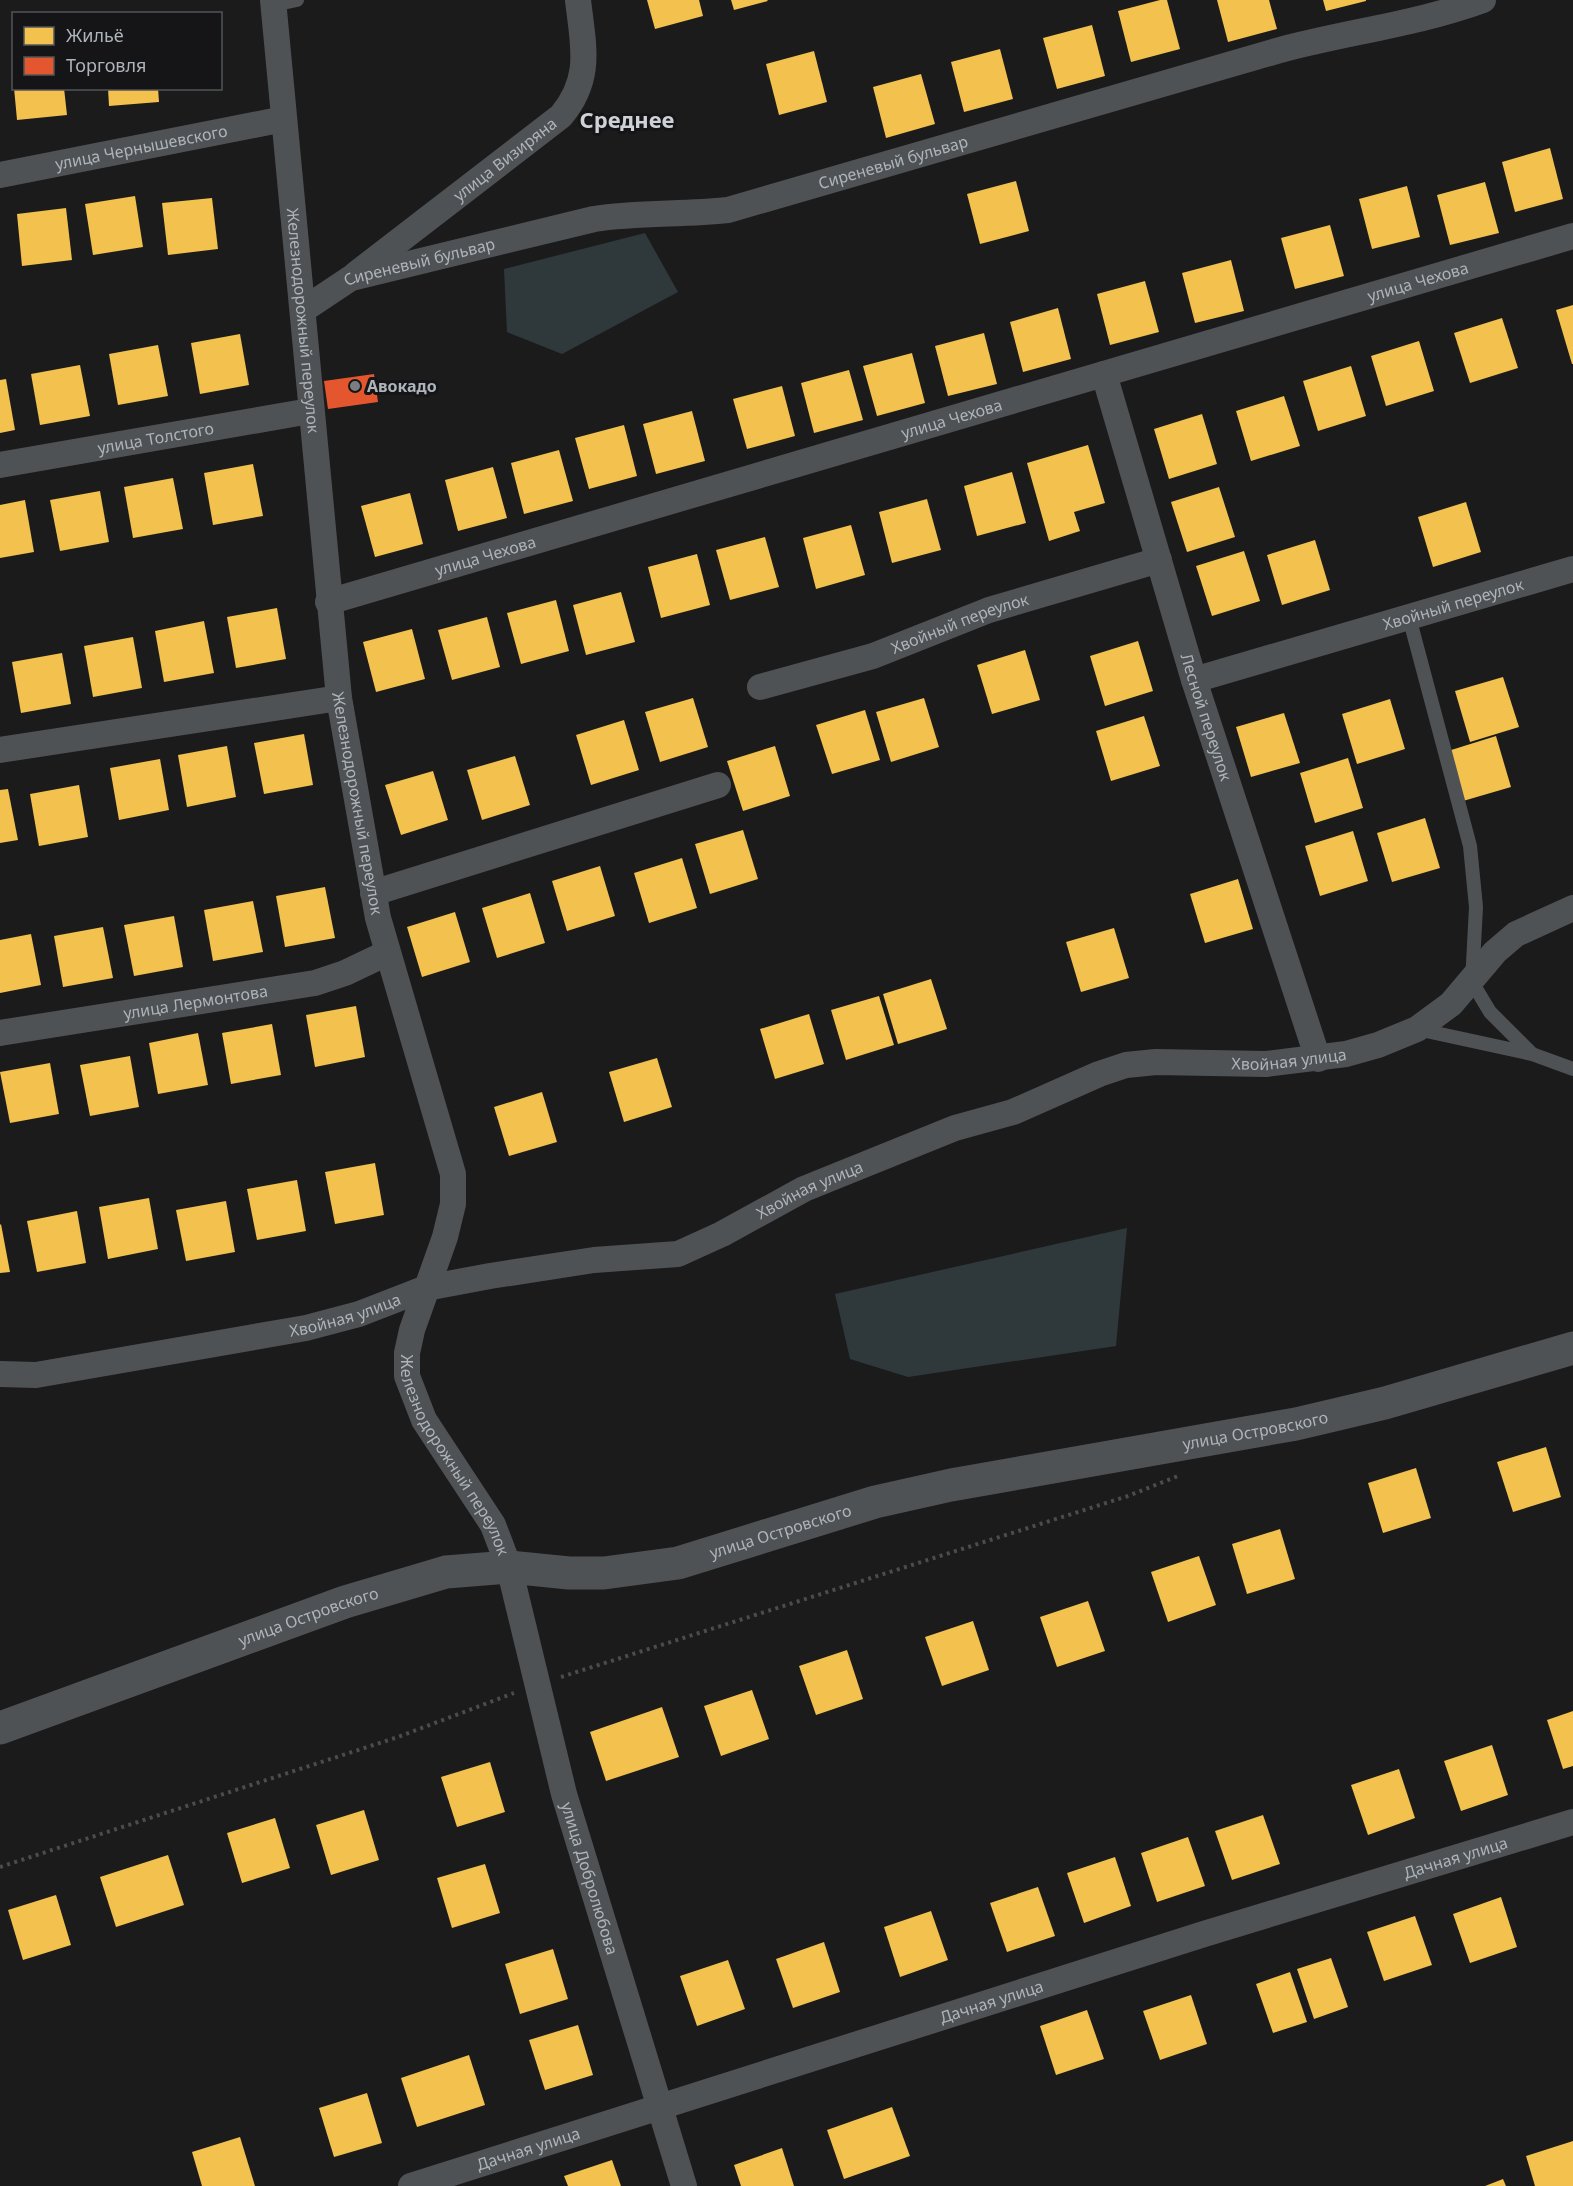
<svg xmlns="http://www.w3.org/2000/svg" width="1573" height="2186" font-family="'Noto Sans',sans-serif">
<rect width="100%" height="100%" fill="#1b1b1b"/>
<g fill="#2f393c">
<polygon points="645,233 678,292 562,354 507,332 504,269"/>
<polygon points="1127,1228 1116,1346 908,1377 850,1359 835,1294"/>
</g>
<g fill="#f2c14e">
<polygon points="647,0 699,0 703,16 655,29"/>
<polygon points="731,0 767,0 768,1 734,10"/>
<polygon points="1160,0 1167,0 1180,49 1131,62 1118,11"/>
<polygon points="1217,0 1269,0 1277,29 1228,42"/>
<polygon points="1323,0 1366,0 1366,1 1326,11"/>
<polygon points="1092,25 1105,76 1057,89 1043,38"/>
<polygon points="1000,49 1013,99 964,112 951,62"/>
<polygon points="814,51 827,102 779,115 766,64"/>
<polygon points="921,74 935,124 886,138 873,87"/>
<polygon points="14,88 64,88 67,115 17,120"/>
<polygon points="108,88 158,88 159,102 109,106"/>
<polygon points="1550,148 1563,199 1515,212 1502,162"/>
<polygon points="1016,181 1029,231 980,244 967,194"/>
<polygon points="1485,182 1499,233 1450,245 1437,195"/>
<polygon points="1407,186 1420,237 1372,249 1359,199"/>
<polygon points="135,196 143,247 93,255 85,204"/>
<polygon points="212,198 218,249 168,255 162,203"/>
<polygon points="66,208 72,260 22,266 17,214"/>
<polygon points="1330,225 1344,276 1295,289 1281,238"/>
<polygon points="1231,260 1244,311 1195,323 1182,273"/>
<polygon points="1145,281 1159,332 1110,345 1097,294"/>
<polygon points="1573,305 1573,364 1572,364 1556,310"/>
<polygon points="1058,308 1071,359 1023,372 1010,322"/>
<polygon points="1502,318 1518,368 1470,383 1454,333"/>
<polygon points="984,333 997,384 948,396 935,346"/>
<polygon points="240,334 249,385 200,394 191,343"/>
<polygon points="1419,341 1434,391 1386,406 1371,356"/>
<polygon points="158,345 168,396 118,405 109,354"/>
<polygon points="912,353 925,403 877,416 863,366"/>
<polygon points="80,365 90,416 40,425 31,374"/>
<polygon points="1351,366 1366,416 1318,431 1303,381"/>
<polygon points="849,370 863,420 814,433 801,383"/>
<polygon points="6,379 15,430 0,433 0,380"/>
<polygon points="782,386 795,436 747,449 733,399"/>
<polygon points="1284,396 1300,446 1251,461 1236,411"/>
<polygon points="692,411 705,461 656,474 643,424"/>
<polygon points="1202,414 1217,464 1169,479 1154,429"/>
<polygon points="624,425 637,476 589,489 575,438"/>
<polygon points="1088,445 1105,503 1074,512 1080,531 1049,541 1027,463"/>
<polygon points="559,450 573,501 524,514 511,463"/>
<polygon points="253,464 263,516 213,525 204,473"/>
<polygon points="493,467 507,518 458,531 445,480"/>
<polygon points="1012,472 1026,523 977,536 964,486"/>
<polygon points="173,478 183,529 133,538 124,487"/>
<polygon points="1219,487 1235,537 1187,552 1171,502"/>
<polygon points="100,491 109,542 60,551 50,500"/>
<polygon points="410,493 423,544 375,557 361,506"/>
<polygon points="927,499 941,550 892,563 879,512"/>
<polygon points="25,500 34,552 0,558 0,505"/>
<polygon points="1466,502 1481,552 1433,567 1418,517"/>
<polygon points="851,525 865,575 816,589 803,538"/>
<polygon points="765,537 779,587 730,600 716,550"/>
<polygon points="1315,540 1330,590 1282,605 1267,555"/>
<polygon points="1244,551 1260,601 1212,616 1196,566"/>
<polygon points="697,554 710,605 661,618 648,567"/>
<polygon points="621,592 635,642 586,655 573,605"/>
<polygon points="556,600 569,651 521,664 507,613"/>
<polygon points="277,608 286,659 236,668 227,617"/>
<polygon points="487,617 500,667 452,680 438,630"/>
<polygon points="204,621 214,673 164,682 155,631"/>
<polygon points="412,629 425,679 376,692 363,642"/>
<polygon points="133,637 142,688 93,697 84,646"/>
<polygon points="1138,641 1153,691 1105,706 1090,656"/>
<polygon points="1025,650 1040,700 992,714 977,665"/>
<polygon points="62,653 71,704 21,713 12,662"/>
<polygon points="1503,677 1519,727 1470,742 1455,691"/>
<polygon points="693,698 708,747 660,762 645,712"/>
<polygon points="924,698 939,747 891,762 876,712"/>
<polygon points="1390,699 1405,749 1357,764 1342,714"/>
<polygon points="865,710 880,760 832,774 816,725"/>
<polygon points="1284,713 1300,763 1251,777 1236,727"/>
<polygon points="1144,716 1160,766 1111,781 1096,731"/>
<polygon points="624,720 639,770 591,785 576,735"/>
<polygon points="304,734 313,785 264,794 254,743"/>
<polygon points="1496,736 1511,787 1463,801 1448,751"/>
<polygon points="227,746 236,797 187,807 178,755"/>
<polygon points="775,746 790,796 743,811 727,761"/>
<polygon points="515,756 530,805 482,820 467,770"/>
<polygon points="1348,758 1363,808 1315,823 1300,773"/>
<polygon points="160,759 169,810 119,820 110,768"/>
<polygon points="433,771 448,820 401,835 385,785"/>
<polygon points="79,785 88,837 39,846 30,794"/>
<polygon points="8,789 18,840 0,843 0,790"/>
<polygon points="1425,818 1440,868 1392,882 1377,833"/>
<polygon points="743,830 758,879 710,894 695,844"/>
<polygon points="1353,831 1368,881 1320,896 1305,846"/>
<polygon points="682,858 697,908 649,923 634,873"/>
<polygon points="600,866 615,916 567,931 552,881"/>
<polygon points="1238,879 1253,929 1205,943 1190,894"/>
<polygon points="325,887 335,938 285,947 276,896"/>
<polygon points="530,893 545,943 497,958 482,908"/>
<polygon points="253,901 263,952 213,961 204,910"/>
<polygon points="455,912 470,962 422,977 407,927"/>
<polygon points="174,916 183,967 134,976 124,925"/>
<polygon points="103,927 113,978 63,987 54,936"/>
<polygon points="1114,928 1129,978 1081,992 1066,942"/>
<polygon points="31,934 41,985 0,993 0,940"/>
<polygon points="931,979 947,1029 898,1044 883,994"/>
<polygon points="879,996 894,1045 846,1060 831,1010"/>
<polygon points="356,1006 365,1057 315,1067 306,1015"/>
<polygon points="809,1014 824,1064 775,1079 760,1029"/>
<polygon points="272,1024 281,1075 231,1084 222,1033"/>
<polygon points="198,1033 208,1085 158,1094 149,1043"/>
<polygon points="130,1056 139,1107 90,1116 80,1065"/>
<polygon points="657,1058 672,1107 624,1122 609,1072"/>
<polygon points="50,1063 59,1114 10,1123 0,1072"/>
<polygon points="542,1092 557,1142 509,1156 494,1107"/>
<polygon points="375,1163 384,1215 335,1224 325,1172"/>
<polygon points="297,1180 306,1231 257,1240 247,1189"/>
<polygon points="149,1198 158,1249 108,1259 99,1207"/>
<polygon points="226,1201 235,1252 186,1261 176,1210"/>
<polygon points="77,1211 86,1263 37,1272 27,1221"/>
<polygon points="1,1224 10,1272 0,1273 0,1225"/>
<polygon points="1546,1447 1561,1497 1513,1512 1497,1462"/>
<polygon points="1416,1468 1431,1518 1383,1533 1368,1483"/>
<polygon points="1280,1529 1295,1579 1247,1594 1232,1544"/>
<polygon points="1199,1556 1216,1605 1168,1622 1151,1572"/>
<polygon points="1088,1601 1105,1651 1057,1667 1040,1617"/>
<polygon points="973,1621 989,1670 942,1686 925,1637"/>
<polygon points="847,1650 863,1699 816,1715 799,1666"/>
<polygon points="752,1690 769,1739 721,1756 704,1706"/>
<polygon points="662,1707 679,1757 606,1781 590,1732"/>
<polygon points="1573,1711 1573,1766 1563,1769 1547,1720"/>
<polygon points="1492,1745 1508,1795 1461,1811 1444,1761"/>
<polygon points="490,1762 505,1812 457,1827 441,1777"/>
<polygon points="1399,1769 1415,1818 1368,1835 1351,1785"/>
<polygon points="364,1810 379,1860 331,1875 316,1825"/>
<polygon points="1263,1815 1280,1864 1232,1880 1215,1831"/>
<polygon points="275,1818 290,1868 242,1883 227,1833"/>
<polygon points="1188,1837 1205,1886 1157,1902 1141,1853"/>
<polygon points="168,1855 184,1905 116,1927 100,1877"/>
<polygon points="1115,1857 1131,1906 1084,1923 1067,1873"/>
<polygon points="485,1864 500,1913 452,1928 437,1878"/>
<polygon points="1038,1887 1055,1936 1007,1952 990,1903"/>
<polygon points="56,1895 71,1945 23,1960 8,1910"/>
<polygon points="1501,1897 1517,1947 1470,1963 1453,1914"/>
<polygon points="931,1911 948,1960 900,1977 884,1927"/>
<polygon points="1415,1916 1432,1965 1384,1981 1367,1932"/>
<polygon points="824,1942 840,1992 793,2008 776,1959"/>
<polygon points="553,1949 568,1999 520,2014 505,1964"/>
<polygon points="1331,1958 1348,2007 1314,2019 1297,1969"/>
<polygon points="728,1960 745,2009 697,2026 680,1976"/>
<polygon points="1290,1972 1307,2022 1273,2033 1256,1984"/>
<polygon points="1191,1995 1207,2044 1160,2060 1143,2011"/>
<polygon points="1087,2010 1104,2059 1056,2075 1040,2026"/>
<polygon points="578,2025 593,2075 545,2090 529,2040"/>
<polygon points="469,2055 485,2105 417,2127 401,2078"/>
<polygon points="367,2093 382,2143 334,2157 319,2108"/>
<polygon points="892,2107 910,2156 844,2179 827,2130"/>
<polygon points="240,2137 255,2186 202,2186 192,2152"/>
<polygon points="1573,2141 1573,2186 1535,2186 1526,2156"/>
<polygon points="782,2148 794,2186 741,2186 734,2165"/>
<polygon points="612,2160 621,2186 568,2186 564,2176"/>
<polygon points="1503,2179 1506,2186 1485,2186"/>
</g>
<polygon fill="#e4572e" points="374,374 378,402 328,409 324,381"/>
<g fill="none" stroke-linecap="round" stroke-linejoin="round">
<g stroke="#4b4c4f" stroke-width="4" stroke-dasharray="3 4.5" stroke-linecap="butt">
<polyline points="561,1677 1128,1496 1178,1476"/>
<polyline points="0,1867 398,1737 514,1693"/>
</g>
<g stroke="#4f5254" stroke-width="14">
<polyline points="273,5 297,0"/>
<polyline points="1409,617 1470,846 1476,907 1472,982 1490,1012 1532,1054"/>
<polyline points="1417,1029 1532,1054 1573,1069"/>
</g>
<g stroke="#4f5254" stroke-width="26">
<path id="s1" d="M273,0L339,698L378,918L453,1174V1204L445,1237L412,1330L407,1353V1376L424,1420L493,1525L509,1567L564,1794L684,2186"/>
<path id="s2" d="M0,175L284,119"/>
<path id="s3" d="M356,274L561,116C593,78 583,45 578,0"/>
<path id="s4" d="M303,310L351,278L594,219C638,212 683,215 728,210L1280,50C1347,32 1417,24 1483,0"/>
<path id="s5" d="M1104,374L1194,680L1318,1059"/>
<path id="s6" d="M0,465L310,411"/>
<path id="s7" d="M328,602L1573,236"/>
<path id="s8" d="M1194,680L1573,569"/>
<path id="s9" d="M760,687L873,656L989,610L1159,560"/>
<polyline points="0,750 339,698"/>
<polyline points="373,893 718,785"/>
<path id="s10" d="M0,1033L315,983L345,973L387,953"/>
<path id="s11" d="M0,1374L36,1375L306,1328L359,1314L426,1288L490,1276L594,1260L678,1254L722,1234L804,1189L955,1128L1013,1112L1099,1074L1126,1065L1156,1062L1266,1064L1346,1054L1378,1045L1417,1029L1451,1004L1495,952L1516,934L1573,908"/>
<path id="s12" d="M411,2186L1204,1934L1573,1822"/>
</g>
<path stroke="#4f5254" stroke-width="33" id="s13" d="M0,1728L345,1602L446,1572L509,1567L569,1573H604L678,1563L875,1502L951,1485L1296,1424L1385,1403L1573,1348"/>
</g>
<circle fill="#7a7e82" stroke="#151517" stroke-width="2" cx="355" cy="386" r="6"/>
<g text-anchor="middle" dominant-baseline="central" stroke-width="6" stroke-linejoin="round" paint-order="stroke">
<g font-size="16" fill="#adb4ba" stroke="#151517">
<text stroke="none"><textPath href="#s2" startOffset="144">улица Чернышевского</textPath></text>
<text stroke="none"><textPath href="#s3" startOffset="188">улица Визиряна</textPath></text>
<text stroke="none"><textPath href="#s4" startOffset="614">Сиреневый бульвар</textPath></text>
<text stroke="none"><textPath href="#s4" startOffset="128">Сиреневый бульвар</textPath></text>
<text stroke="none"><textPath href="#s7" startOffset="1136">улица Чехова</textPath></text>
<text stroke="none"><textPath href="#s1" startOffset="322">Железнодорожный переулок</textPath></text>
<text stroke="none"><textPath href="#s7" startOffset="650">улица Чехова</textPath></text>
<text stroke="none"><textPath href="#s6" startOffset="158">улица Толстого</textPath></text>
<text stroke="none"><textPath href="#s7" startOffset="164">улица Чехова</textPath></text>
<text stroke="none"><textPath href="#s8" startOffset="270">Хвойный переулок</textPath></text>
<text stroke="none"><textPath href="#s9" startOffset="210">Хвойный переулок</textPath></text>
<text stroke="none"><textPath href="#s5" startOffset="358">Лесной переулок</textPath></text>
<text stroke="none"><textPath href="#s1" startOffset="808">Железнодорожный переулок</textPath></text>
<text stroke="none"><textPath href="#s10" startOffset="198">улица Лермонтова</textPath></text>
<text stroke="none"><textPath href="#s11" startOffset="1342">Хвойная улица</textPath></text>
<text stroke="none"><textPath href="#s11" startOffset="838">Хвойная улица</textPath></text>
<text stroke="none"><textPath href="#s11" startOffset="351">Хвойная улица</textPath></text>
<text stroke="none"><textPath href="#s13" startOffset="1299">улица Островского</textPath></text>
<text stroke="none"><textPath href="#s1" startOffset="1492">Железнодорожный переулок</textPath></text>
<text stroke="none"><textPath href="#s13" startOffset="813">улица Островского</textPath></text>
<text stroke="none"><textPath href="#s13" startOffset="328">улица Островского</textPath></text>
<text stroke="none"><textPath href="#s12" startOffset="1095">Дачная улица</textPath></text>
<text stroke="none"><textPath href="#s1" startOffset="1940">улица Добролюбова</textPath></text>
<text stroke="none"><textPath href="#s12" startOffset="609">Дачная улица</textPath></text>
<text stroke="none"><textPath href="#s12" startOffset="123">Дачная улица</textPath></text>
</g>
<g font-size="16" font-weight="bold" fill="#adb4ba" stroke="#151517" text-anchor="start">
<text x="367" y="386">Авокадо</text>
</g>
<g font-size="22" font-weight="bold" fill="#ced2d7" stroke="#151517">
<text x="627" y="119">Среднее</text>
</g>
</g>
<rect x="12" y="12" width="210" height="78" fill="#151517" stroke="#525558" stroke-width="1.5"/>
<rect x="24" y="27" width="30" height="18" fill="#f2c14e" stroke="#525558" stroke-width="1.5"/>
<text x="66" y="42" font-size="18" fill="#adb4ba">Жильё</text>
<rect x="24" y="57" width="30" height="18" fill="#e4572e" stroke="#525558" stroke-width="1.5"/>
<text x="66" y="72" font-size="18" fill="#adb4ba">Торговля</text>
</svg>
